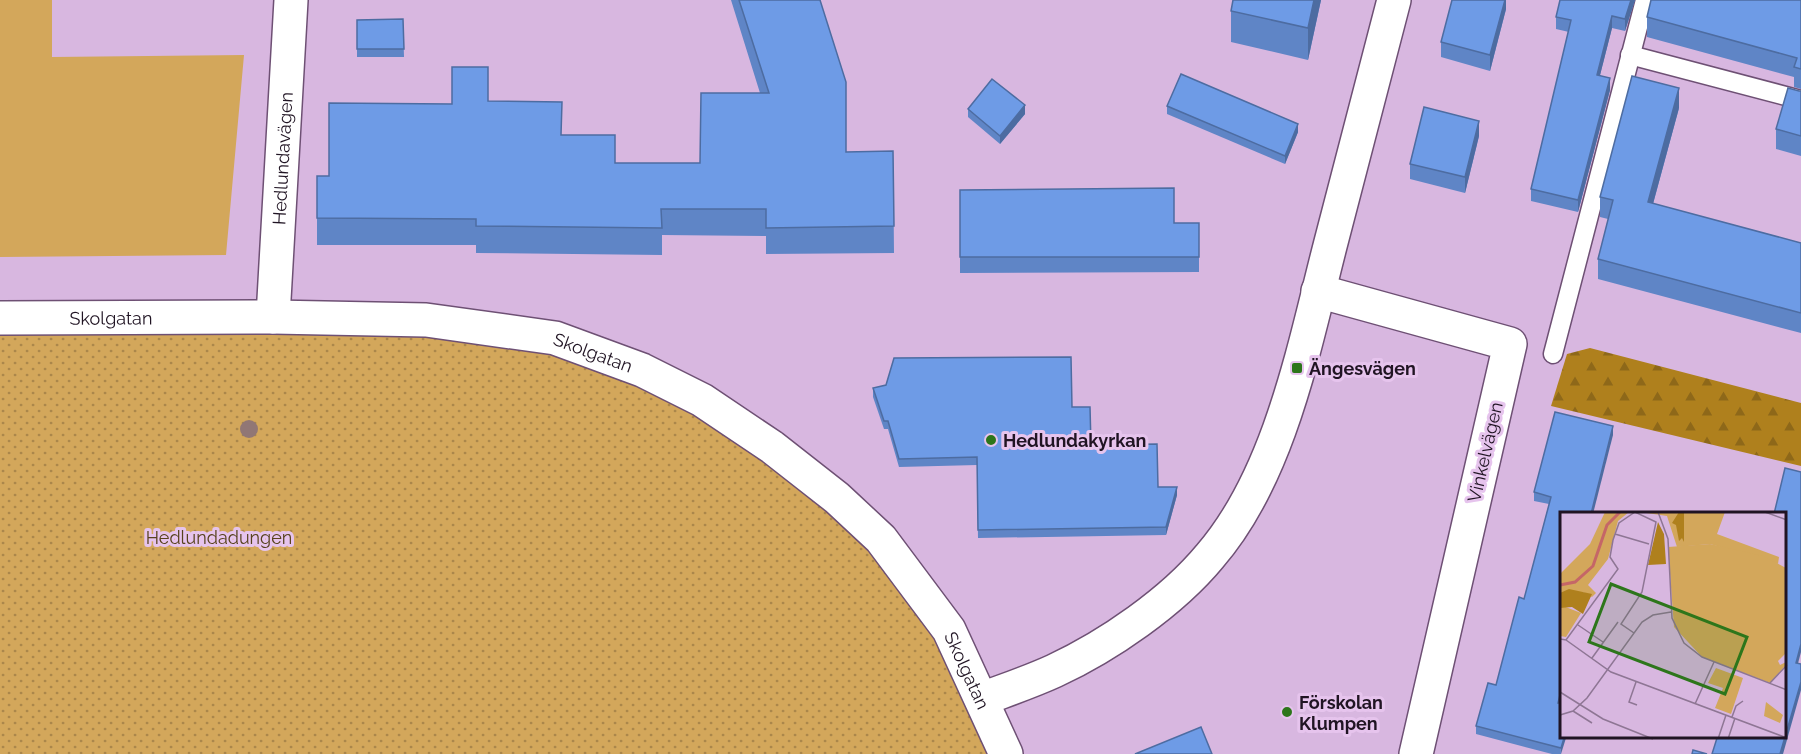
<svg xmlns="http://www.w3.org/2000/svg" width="1801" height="754" font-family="Raleway,sans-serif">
<defs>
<pattern id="forest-firs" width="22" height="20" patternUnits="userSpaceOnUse" patternTransform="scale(1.5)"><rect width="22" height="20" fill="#af801d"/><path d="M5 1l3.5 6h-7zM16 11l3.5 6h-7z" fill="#8e6819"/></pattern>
<pattern id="park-dots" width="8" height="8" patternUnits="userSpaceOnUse" patternTransform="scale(1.5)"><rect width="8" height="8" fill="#d3a75b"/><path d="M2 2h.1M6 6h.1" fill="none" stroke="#ab874b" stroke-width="1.8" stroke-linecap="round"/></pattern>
</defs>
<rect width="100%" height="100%" fill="#d8b7e0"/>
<polygon fill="#d3a75b" points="0,0 52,0 52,57 244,55 226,255 0,257"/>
<polygon fill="url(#forest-firs)" points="1590,348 1801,403 1801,466 1551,406 1567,354"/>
<polygon fill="url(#park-dots)" points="0,318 426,320 642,370 881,539 1006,754 0,754"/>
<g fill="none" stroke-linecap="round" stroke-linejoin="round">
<defs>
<g id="lane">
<polyline points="1630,55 1801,100"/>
<polyline points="1553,354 1645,0"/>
</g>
<g id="street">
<polyline points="1318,291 1510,344 1416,754"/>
<path id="s1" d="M273,317L291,0"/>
<path id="s2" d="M0,318L273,317L426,320L555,338L642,370L702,400L772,447L837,498L881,539L949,630L1006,754"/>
<path d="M982,699C1006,690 1030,682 1054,671C1108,646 1172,602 1210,556C1280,475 1304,347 1330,246C1351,164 1372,82 1394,0"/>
</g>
</defs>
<use href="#lane" stroke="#6e5074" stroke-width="21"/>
<use href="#street" stroke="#6e5074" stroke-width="36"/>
<use href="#lane" stroke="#fff" stroke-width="18"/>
<use href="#street" stroke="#fff" stroke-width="33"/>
</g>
<circle fill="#917775" cx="249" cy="429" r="9"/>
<g fill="#5f85c6">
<polygon points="731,0 820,0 846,152 893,151 894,253 766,254 766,236 662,235 662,255 476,253 476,245 317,245 317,176 329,176 452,104 488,101 562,135 615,163 700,163 760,93"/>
<polygon points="1233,0 1321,0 1308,60 1231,42 1231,11"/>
<polygon points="1506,0 1506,9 1490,71 1441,57 1441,42"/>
<polygon points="1635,0 1625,31 1612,28 1600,75 1610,90 1578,212 1531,201 1531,189 1569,32 1556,29 1556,17"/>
<polygon points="1801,0 1801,89 1794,87 1794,77 1647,37 1647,17"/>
<polygon points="403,19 404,57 357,57 357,20"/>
<polygon points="1799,91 1801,91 1801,156 1776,149 1776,129"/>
<polygon points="1167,106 1298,132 1285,164 1167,114"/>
<polygon points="1679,108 1653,204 1801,243 1801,333 1598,279 1598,259 1608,219 1600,217 1600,197"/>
<polygon points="968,109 1025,114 1000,144 968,117"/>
<polygon points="1479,136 1465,193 1410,179 1410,164"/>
<polygon points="960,190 1174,223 1199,223 1199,272 960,273"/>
<polygon points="873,388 1072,407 1091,445 1158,487 1177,495 1166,535 978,538 977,465 899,467 888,429 884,429 873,397"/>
<polygon points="1613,435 1561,514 1561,699 1560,703 1561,754 1552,754 1476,734 1476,726 1496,685 1524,599 1549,504 1534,501 1534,492"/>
</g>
<g fill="#4d6ca1">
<polygon points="1314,0 1321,0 1308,60 1308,28"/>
<polygon points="1505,0 1506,0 1506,9 1490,71 1490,55"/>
<polygon points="1631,0 1635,0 1625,31 1625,19"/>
<polygon points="1612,16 1612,28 1597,87 1597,75"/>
<polygon points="1610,78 1610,90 1578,212 1578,200"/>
<polygon points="1679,88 1679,108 1648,222 1648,202"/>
<polygon points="1025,105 1025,114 1000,144 1000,136"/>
<polygon points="1479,121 1479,136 1465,193 1465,177"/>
<polygon points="1298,124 1298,132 1285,164 1285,156"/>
<polygon points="1613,426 1613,435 1593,514 1591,514"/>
<polygon points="1177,487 1177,495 1166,535 1166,527"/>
<polygon points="1801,644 1801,652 1796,671 1796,663"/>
<polygon points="1801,682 1801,690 1783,754 1780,754"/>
<polygon points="1561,691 1561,699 1558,711 1558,703"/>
<polygon points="1564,738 1566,738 1561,754 1561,748"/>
</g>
<g fill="#6e9be6" stroke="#4d6ca1" stroke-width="1.5">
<polygon points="739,0 820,0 846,82 846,152 893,151 894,226 766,228 766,209 661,209 662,228 476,226 476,219 317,218 317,176 329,176 329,103 452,104 452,67 488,67 488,101 562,102 561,135 615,135 615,163 700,163 701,93 769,93"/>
<polygon points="1233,0 1314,0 1308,28 1231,11"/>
<polygon points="1452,0 1505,0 1490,55 1441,42"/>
<polygon points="1560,0 1631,0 1625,19 1612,16 1597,75 1610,78 1578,200 1531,189 1571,20 1556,17"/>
<polygon points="1651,0 1801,0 1801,69 1794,67 1797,58 1647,17"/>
<polygon points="403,19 404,49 357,49 357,20"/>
<polygon points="1181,74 1298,124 1285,156 1167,106"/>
<polygon points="1632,76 1679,88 1648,202 1801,243 1801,313 1598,259 1613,200 1600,197"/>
<polygon points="992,79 1025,105 1000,136 968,109"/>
<polygon points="1788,88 1799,91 1801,91 1801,136 1776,129"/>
<polygon points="1424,107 1479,121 1465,177 1410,164"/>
<polygon points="1174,188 1174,223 1199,223 1199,257 960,257 960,190"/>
<polygon points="1071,357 1072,407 1090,407 1091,445 1157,444 1158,487 1177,487 1166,527 978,530 977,457 899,459 888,421 884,421 873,388 886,385 894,358"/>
<polygon points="1555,412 1613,426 1591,514 1561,514 1561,691 1558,703 1561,703 1561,738 1564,738 1561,748 1476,726 1488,683 1496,685 1519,597 1524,599 1551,497 1534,492"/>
<polygon points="1785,468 1801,472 1801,644 1796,663 1801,664 1801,682 1780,754 1712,754 1717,738 1785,738 1785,514 1774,514"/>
<polygon points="1201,727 1212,754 1135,754"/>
<polygon points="1693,750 1707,754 1692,754"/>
</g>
<g fill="#2d761b" stroke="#e6c4ed" stroke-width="2">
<rect x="1291" y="362" width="12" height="12" rx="3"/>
<circle cx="991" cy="440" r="6"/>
<circle cx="1287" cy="712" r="6"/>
</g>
<g text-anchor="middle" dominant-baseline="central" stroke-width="6" stroke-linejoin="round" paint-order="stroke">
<g font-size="18" fill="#201423" stroke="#e6c4ed">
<text stroke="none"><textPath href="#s1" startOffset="159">Hedlundavägen</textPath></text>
<text stroke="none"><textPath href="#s2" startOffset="111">Skolgatan</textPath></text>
<text stroke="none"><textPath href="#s2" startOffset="597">Skolgatan</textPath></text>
<text transform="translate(1485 452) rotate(-77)">Vinkelvägen</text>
<text stroke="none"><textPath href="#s2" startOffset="1101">Skolgatan</textPath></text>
</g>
<g font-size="18" font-weight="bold" fill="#201423" stroke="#e6c4ed" text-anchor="start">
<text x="1309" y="368">Ängesvägen</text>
<text x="1003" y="440">Hedlundakyrkan</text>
<text x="1299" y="702">Förskolan<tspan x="1299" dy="21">Klumpen</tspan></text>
</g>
<g font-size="18" fill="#57421d" stroke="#e6c4ed">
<text x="219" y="537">Hedlundadungen</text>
</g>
</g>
<g transform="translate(1560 512)">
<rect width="226" height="226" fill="#d8b7e0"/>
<path d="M45,0H69L58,9L48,47L28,73L36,81L32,85L23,80L0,81V62L30,32ZM80,0H165L157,22L219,45L218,52L150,32L117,35L107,4ZM3,94L21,101L6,125L0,124V96ZM156,156L183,166L171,202L155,196L163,176L148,171Z" fill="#d3a75b"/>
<path d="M119,0H124V30L122,26L119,29L116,13L112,11ZM98,10L104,22L106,52L88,53ZM9,77L32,82L23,102L12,95L0,96V81Z" fill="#af801d"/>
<path d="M150,32L203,44L226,56V141L218,149L220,153L226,150V153L210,171L142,145L114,115L108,35ZM206,190L223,203L220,211L204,204Z" fill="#d3a75b"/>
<path fill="none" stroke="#c56667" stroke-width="3" d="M0,73L15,70L33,54L47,13L60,0"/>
<path fill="none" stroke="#8e7694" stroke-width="1.5" d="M98,0L108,27L112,106L124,131L142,145L227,178M205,0L227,8M55,22L89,32M18,113L43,130M0,127L6,128L58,57L50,45L53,28L59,11L75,0L96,10L82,80L61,112L74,121M6,128L51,160L227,226M32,146L58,110M76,170L69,190L77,193M210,171L227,153M0,180L43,207L93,227M135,192L154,150M13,199L32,211M0,203L13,199L27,186L82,110L93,103L111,100M172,205L176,194L183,189M158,227L166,203M168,227L175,206"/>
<path fill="#2d761b" fill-opacity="0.15" stroke="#2d761b" stroke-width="3" d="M51,72L187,125L165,182L29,130Z"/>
<rect width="226" height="226" fill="none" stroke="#201423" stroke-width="3"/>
</g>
</svg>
